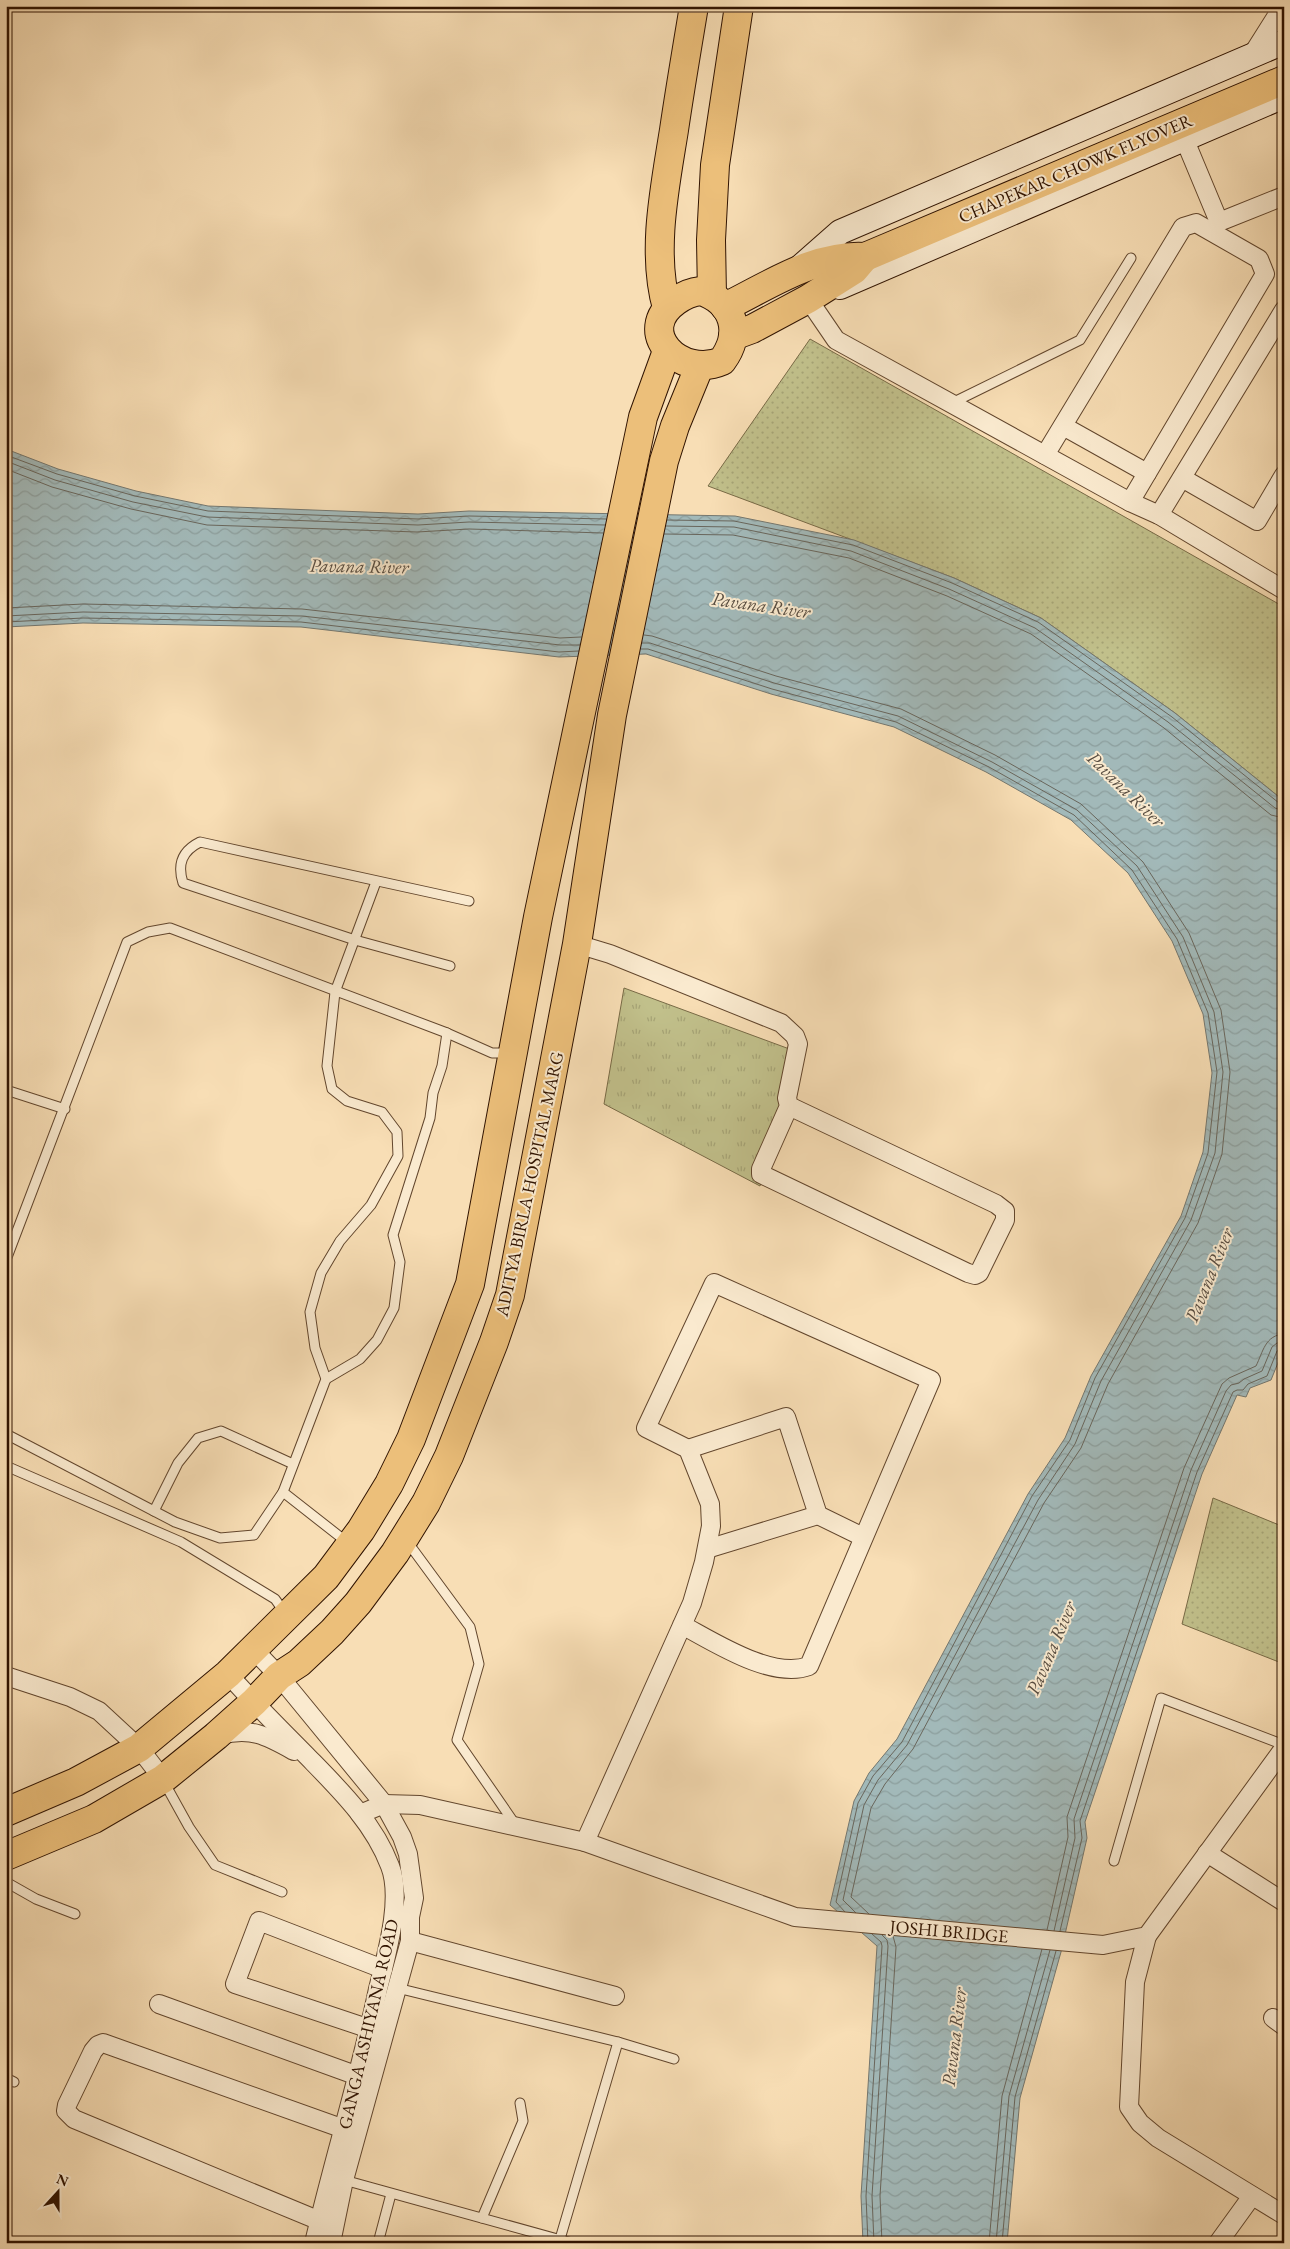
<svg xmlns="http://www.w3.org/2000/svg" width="1290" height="2249" font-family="'EB Garamond',serif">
<defs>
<pattern id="grass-tufts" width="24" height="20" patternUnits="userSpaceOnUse" patternTransform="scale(1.25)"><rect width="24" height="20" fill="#c1c08b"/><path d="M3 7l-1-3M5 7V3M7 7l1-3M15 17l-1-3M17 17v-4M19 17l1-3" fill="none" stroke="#a6a476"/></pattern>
<pattern id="park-dots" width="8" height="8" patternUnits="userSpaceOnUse" patternTransform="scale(1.25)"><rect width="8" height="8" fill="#c1c08b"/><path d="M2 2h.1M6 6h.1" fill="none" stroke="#a6a476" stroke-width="1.8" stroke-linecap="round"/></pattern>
<pattern id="water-waves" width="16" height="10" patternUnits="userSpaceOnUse" patternTransform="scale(1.25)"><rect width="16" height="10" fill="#a2b9b9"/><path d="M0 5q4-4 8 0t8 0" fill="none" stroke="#8c9e9d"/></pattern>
</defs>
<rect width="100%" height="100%" fill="#f8deb5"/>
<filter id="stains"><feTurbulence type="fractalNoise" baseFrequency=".004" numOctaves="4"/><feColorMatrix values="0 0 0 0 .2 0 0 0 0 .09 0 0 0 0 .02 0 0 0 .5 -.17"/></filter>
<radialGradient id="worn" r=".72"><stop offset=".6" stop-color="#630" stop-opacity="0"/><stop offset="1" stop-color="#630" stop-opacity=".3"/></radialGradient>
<polygon fill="url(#grass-tufts)" stroke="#786a46" points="624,988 803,1054 760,1186 604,1104"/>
<g fill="url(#park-dots)" stroke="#786a46">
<polygon points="810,339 1284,607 1284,801 1175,713 1041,618 954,578 708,486"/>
<polygon points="1213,1498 1284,1527 1284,1664 1182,1624"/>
</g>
<polygon fill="url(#water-waves)" stroke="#74776f" points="6,449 58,469 136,491 208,506 418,514 469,511 735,516 854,540 954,578 1041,618 1175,713 1284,801 1284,1348 1271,1380 1250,1388 1246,1397 1237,1395 1202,1474 1085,1822 1087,1838 1061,1952 1020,2098 1007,2243 863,2243 861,2196 877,1946 830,1905 854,1801 869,1773 897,1739 1028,1494 1065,1438 1091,1376 1181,1216 1203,1152 1212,1073 1203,1014 1172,941 1128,873 1071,820 986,772 894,727 771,694 646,654 559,657 301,627 83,623 6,627"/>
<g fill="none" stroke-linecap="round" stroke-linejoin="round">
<g stroke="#69665c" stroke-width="1">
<polyline points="6,455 57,474 135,496 208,511 418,519 469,516 606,519"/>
<polyline points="6,461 55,480 133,502 207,517 418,525 469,522 605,525"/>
<polyline points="6,469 52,487 131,509 207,525 417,532 469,529 603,533"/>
<polyline points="667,520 734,521 853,545 952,583 1038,622 1172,717 1279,803 1284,804"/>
<polyline points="666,526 734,527 851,551 949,589 1035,628 1168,722 1275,808 1284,811"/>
<polyline points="664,534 733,535 849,558 947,596 1031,634 1164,728 1271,815 1284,818"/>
<polyline points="6,608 83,604 302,609 560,638 581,637"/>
<polyline points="6,616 83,612 302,616 560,645 580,645"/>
<polyline points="6,622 83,618 301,622 559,652 579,651"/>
<polyline points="644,635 652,636 776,676 901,709 995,755 1081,804 1143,862 1189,933 1221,1010 1230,1072 1222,1154 1198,1223 1108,1384 1081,1448 1044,1503 913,1749 885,1784 871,1808 851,1897 869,1914"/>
<polyline points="642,643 650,643 774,683 898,716 992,762 1077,810 1137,866 1183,937 1214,1012 1223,1072 1215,1153 1191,1220 1101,1381 1075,1444 1038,1500 907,1745 878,1780 864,1805 843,1900 856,1913"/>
<polyline points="641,649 648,649 772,689 896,722 989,767 1074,815 1132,870 1177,939 1208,1013 1217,1072 1208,1153 1185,1218 1095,1378 1070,1440 1032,1496 902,1742 873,1776 858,1803 836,1902 845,1912"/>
<path d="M1047,1930L1068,1837L1067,1817L1184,1468L1222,1384L1229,1378L1256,1366C1263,1352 1265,1335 1284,1334"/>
<polyline points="1054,1931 1075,1838 1074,1819 1191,1470 1226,1391 1231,1385 1239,1383 1244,1379 1262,1371 1272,1347 1277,1343 1284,1342"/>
<polyline points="1060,1931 1082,1838 1080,1821 1197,1472 1233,1392 1237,1390 1243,1390 1248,1384 1267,1376 1277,1351 1284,1348"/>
<polyline points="868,2243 866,2196 882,1946 881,1942 872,1934"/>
<polyline points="874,2243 872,2196 888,1946 887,1940 882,1935"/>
<polyline points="882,2243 880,2196 896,1947 893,1936"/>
<polyline points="989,2243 1002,2096 1042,1949"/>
<polyline points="996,2243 1009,2096 1050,1950"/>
<polyline points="1002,2243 1015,2097 1056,1951"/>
</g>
<defs>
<g id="lane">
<polyline points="952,403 1080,340 1131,258"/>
<path d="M450,966L355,940L183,883C177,864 182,851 200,842L469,901"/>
<polyline points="6,1090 65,1109"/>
<polyline points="6,1260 127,942 148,932 170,928 447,1033 492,1053 509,1053"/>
<polyline points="326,1379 360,1359 377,1340 394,1308 400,1262 393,1235 430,1118 433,1093 442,1066 447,1033"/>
<polyline points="6,1434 175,1522 220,1538 254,1535 283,1492"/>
<polyline points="6,1466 181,1542 275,1599 285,1613"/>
<polyline points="154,1511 178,1463 198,1438 221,1431 293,1464"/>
<polyline points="406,1540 470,1627 479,1664 457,1740 515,1824"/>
<polyline points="348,1543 283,1492 326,1379 315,1348 310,1312 321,1273 340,1241 371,1205 398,1156 397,1132 382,1112 347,1101 332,1089 327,1066 335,992 376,882"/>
<polyline points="164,1782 189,1827 215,1865 282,1892"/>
<polyline points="1114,1861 1161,1698 1284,1745"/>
<polyline points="6,1882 36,1899 75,1914"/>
<polyline points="397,1988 618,2042 674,2059"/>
<polyline points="6,2078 14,2082"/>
<polyline points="344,2180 572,2243"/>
<polyline points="482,2218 523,2121 520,2103"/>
<polyline points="560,2239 618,2042"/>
<polyline points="378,2243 391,2194"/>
</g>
<g id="street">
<polyline points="1252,55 1283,6"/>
<polyline points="1184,138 1219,222 1284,196"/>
<polyline points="808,299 836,340 1130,502 1159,515 1284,590"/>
<polyline points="1063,426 1147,473"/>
<polyline points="1045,455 1183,227 1196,223 1259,259 1265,274 1130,502"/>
<polyline points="1182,478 1257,521 1284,475"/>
<polyline points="1159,515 1284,310"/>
<polyline points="577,944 610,954 781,1023 795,1036 798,1044 787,1098 789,1106 996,1204 1005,1211 1005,1220 979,1273 975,1275 968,1273 761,1174 761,1169 789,1106"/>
<polyline points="688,1449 786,1417 818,1515 863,1537"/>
<polyline points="707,1549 818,1515"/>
<polyline points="252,1648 279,1676 384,1804 402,1837 408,1854 414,1898 410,1917 410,1941 344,2180 331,2243"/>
<path d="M228,1674C252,1701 278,1727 304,1753C337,1787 373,1821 390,1866C403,1899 386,1956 378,1989C360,2075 334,2158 314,2243"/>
<polyline points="6,1676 70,1697 99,1711 139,1748 163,1779"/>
<path d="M220,1735C252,1727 267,1736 294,1751"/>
<polyline points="360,1814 384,1804 420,1805 585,1842 795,1917 1103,1945 1147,1936 1284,1748"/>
<path d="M585,1842L692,1603L704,1562L711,1526L710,1504L688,1449L646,1428L714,1283L931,1380L809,1666C772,1680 714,1642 682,1625"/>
<polyline points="1207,1853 1284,1902"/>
<polyline points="1147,1936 1135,1982 1129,2107 1140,2123 1158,2138 1284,2215"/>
<polyline points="410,1941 615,1996"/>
<polyline points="159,2004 358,2076"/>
<polyline points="1273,2018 1284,2026"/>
<polyline points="370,2029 235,1984 259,1921 383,1969"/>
<polyline points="320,2221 74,2119 66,2111 67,2105 93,2051 98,2045 103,2043 344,2129"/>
<polyline points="1218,2243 1252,2196"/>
</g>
<g id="secondary">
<polyline points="798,269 840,232 1284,42"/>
<polyline points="840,287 1284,96"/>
</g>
<g id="primary">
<path d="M701,291C734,302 743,333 722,361C681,379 633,332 676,301C684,295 691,292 701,291Z"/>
<polyline points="712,295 711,240 715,165 739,6"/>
<path d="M725,307C770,285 814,254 865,257L1284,80"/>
<path d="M667,308C651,252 665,187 674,130C680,89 687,48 694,6"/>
<polyline points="733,336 752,329 808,299 854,270 865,257"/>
<polyline points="6,1812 76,1782 139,1748 228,1674 326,1577 361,1530 389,1484 411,1439 470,1284 538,917 635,455 643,417 667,351"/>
<polyline points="6,1856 94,1819 163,1779 216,1736 254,1702 279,1676 299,1663 332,1632 358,1603 395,1553 426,1503 449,1456 494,1342 510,1295 577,944 612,715 664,461 675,426 700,365"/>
</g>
</defs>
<use href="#lane" stroke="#62462d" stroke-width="11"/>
<use href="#street" stroke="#62462d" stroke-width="20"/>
<use href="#secondary" stroke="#301300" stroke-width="26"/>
<use href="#primary" stroke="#301300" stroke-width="30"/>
<use href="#lane" stroke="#faeacf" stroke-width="9"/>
<use href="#street" stroke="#faeacf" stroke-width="18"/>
<use href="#secondary" stroke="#faeacf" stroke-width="24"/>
<use href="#primary" stroke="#ecbf7a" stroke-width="28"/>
</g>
<g text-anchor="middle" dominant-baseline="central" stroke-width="4" stroke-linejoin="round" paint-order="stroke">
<g font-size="18" fill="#301300" stroke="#faeacf">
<text transform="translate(1075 168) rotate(-23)">CHAPEKAR CHOWK FLYOVER</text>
<text transform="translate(529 1184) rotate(-78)">ADITYA BIRLA HOSPITAL MARG</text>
<text transform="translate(949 1931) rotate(5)">JOSHI BRIDGE</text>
<text transform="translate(368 2024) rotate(-77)">GANGA ASHIYANA ROAD</text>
</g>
<g font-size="19" font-style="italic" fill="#584d41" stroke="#faeacf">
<text transform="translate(359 566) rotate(1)">Pavana River</text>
<text transform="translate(761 605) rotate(8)">Pavana River</text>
<text transform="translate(1126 789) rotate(44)">Pavana River</text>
<text transform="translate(1209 1275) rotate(-68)">Pavana River</text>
<text transform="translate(1051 1648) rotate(-67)">Pavana River</text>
<text transform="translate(954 2037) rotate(-83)">Pavana River</text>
</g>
</g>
<rect width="1290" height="2249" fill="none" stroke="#f8deb5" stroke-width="25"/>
<rect x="8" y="8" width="1275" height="2234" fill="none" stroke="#301300" stroke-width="2.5"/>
<rect x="12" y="12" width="1265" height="2224" fill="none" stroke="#301300"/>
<g transform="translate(58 2192) rotate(21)" stroke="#faeacf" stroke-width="4" paint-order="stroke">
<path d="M0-4L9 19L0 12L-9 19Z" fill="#301300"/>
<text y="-8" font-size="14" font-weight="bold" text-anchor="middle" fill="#301300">N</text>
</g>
<rect width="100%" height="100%" filter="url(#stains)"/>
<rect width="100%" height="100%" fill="url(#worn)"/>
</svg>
